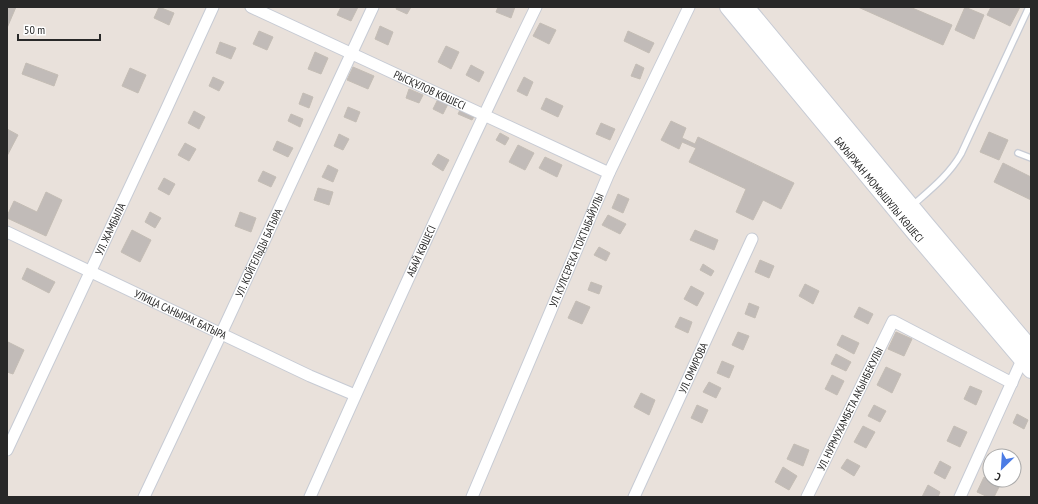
<svg xmlns="http://www.w3.org/2000/svg" width="1038" height="504" font-family="'PT Sans Narrow',sans-serif">
<rect width="100%" height="100%" fill="#e9e1db"/>
<g fill="#c1bbb8" stroke="#c4bdb5">
<polygon points="7,7 16,7 7,28"/>
<polygon points="159,7 174,13 169,25 154,18"/>
<polygon points="341,7 358,7 351,21 337,15"/>
<polygon points="397,7 411,7 407,14 396,9"/>
<polygon points="498,7 515,7 511,18 496,12"/>
<polygon points="858,7 910,7 952,25 943,45"/>
<polygon points="965,7 984,15 974,39 955,30"/>
<polygon points="991,7 1020,7 1010,26 987,15"/>
<polygon points="540,23 556,30 549,44 533,36"/>
<polygon points="380,26 393,32 388,45 375,39"/>
<polygon points="259,31 273,37 267,50 253,44"/>
<polygon points="628,31 654,43 649,53 624,41"/>
<polygon points="220,42 236,48 231,59 216,53"/>
<polygon points="446,46 459,52 451,69 438,62"/>
<polygon points="315,52 328,58 321,74 308,69"/>
<polygon points="26,63 58,75 54,86 22,74"/>
<polygon points="636,64 644,68 640,79 631,76"/>
<polygon points="471,65 484,72 479,82 466,75"/>
<polygon points="353,67 374,76 368,89 347,80"/>
<polygon points="130,68 146,75 138,93 122,86"/>
<polygon points="213,77 224,82 219,91 209,86"/>
<polygon points="524,77 533,82 527,96 517,91"/>
<polygon points="409,89 423,95 419,103 406,98"/>
<polygon points="303,93 313,97 309,108 299,104"/>
<polygon points="439,97 449,102 443,114 433,109"/>
<polygon points="546,98 563,106 558,117 541,109"/>
<polygon points="348,107 360,112 356,122 344,117"/>
<polygon points="461,108 475,115 472,120 458,114"/>
<polygon points="194,111 205,117 199,129 188,123"/>
<polygon points="291,114 303,119 300,127 288,121"/>
<polygon points="671,121 686,128 682,138 695,144 698,137 794,183 781,209 763,200 753,220 736,212 746,189 689,162 696,148 682,142 679,149 661,140"/>
<polygon points="601,123 615,129 610,140 596,134"/>
<polygon points="7,129 18,135 7,156"/>
<polygon points="989,132 1008,140 999,160 980,152"/>
<polygon points="500,133 509,138 505,145 496,140"/>
<polygon points="339,134 349,139 343,150 334,146"/>
<polygon points="277,141 293,148 288,157 273,150"/>
<polygon points="185,143 196,149 189,161 178,155"/>
<polygon points="518,145 534,153 525,170 509,162"/>
<polygon points="438,154 449,160 443,171 432,164"/>
<polygon points="545,157 562,165 557,177 539,168"/>
<polygon points="1003,163 1031,177 1031,200 994,182"/>
<polygon points="328,165 338,170 333,182 322,177"/>
<polygon points="263,171 276,177 271,187 258,181"/>
<polygon points="164,178 175,184 169,195 158,189"/>
<polygon points="318,188 333,192 329,205 314,200"/>
<polygon points="46,192 62,200 46,236 7,218 7,216 14,201 37,212"/>
<polygon points="618,194 629,199 623,213 612,208"/>
<polygon points="150,212 161,218 155,228 145,222"/>
<polygon points="240,212 256,218 251,232 235,226"/>
<polygon points="608,215 626,224 620,234 602,225"/>
<polygon points="132,230 151,240 140,262 121,252"/>
<polygon points="695,230 718,240 714,250 690,240"/>
<polygon points="599,247 610,253 606,261 594,255"/>
<polygon points="760,260 774,266 769,278 755,272"/>
<polygon points="703,264 714,271 711,276 700,270"/>
<polygon points="27,268 55,282 49,293 22,279"/>
<polygon points="591,282 602,286 599,294 588,290"/>
<polygon points="805,284 819,291 813,304 799,296"/>
<polygon points="691,286 704,293 697,306 684,299"/>
<polygon points="576,301 590,307 582,324 568,318"/>
<polygon points="749,303 759,307 755,318 745,314"/>
<polygon points="859,307 873,314 868,324 854,317"/>
<polygon points="680,317 692,322 688,333 675,327"/>
<polygon points="738,332 749,336 743,350 732,345"/>
<polygon points="896,332 912,339 904,356 888,349"/>
<polygon points="842,335 859,343 854,354 837,345"/>
<polygon points="8,342 24,350 13,374 7,372"/>
<polygon points="836,354 851,362 846,371 831,364"/>
<polygon points="722,361 734,366 729,378 717,373"/>
<polygon points="886,367 901,374 892,393 877,385"/>
<polygon points="832,375 844,381 837,395 825,389"/>
<polygon points="709,382 721,388 716,398 703,392"/>
<polygon points="970,386 982,391 976,405 964,399"/>
<polygon points="641,393 655,400 649,415 634,407"/>
<polygon points="697,405 708,410 702,423 691,418"/>
<polygon points="874,405 886,411 880,422 868,416"/>
<polygon points="1017,414 1028,420 1024,429 1013,423"/>
<polygon points="863,426 875,432 866,448 854,442"/>
<polygon points="954,426 967,432 960,447 947,441"/>
<polygon points="794,444 809,450 803,466 787,459"/>
<polygon points="847,459 860,466 854,476 841,468"/>
<polygon points="940,461 951,467 945,479 934,473"/>
<polygon points="783,467 797,476 789,490 775,482"/>
<polygon points="984,477 1000,485 994,497 988,497 977,492"/>
<polygon points="928,485 940,492 938,497 922,497"/>
</g>
<g fill="none" stroke-linecap="round" stroke-linejoin="round">
<defs>
<g id="lane">
<polyline points="1018,153 1031,158"/>
<path d="M913,205C930,190 949,175 961,154L1029,7"/>
</g>
<g id="street">
<path id="s1" d="M251,7L609,173"/>
<path id="s2" d="M7,232L310,376L355,395"/>
<path id="s3" d="M7,450L165,112L213,7"/>
<path id="s4" d="M144,497L221,334L373,7"/>
<path id="s5" d="M310,497C383,333 457,169 536,7"/>
<path id="s6" d="M472,497L609,173L689,7"/>
<path id="s7" d="M634,497L752,239"/>
<path id="s8" d="M807,497L893,321L1012,383"/>
<polyline points="960,497 1022,360"/>
</g>
<g id="secondary">
<path id="s9" d="M728,7L914,232L1031,370"/>
<polyline points="746,7 925,223 1031,349"/>
</g>
</defs>
<use href="#lane" stroke="#c7cbd4" stroke-width="8"/>
<use href="#street" stroke="#c7cbd4" stroke-width="13"/>
<use href="#secondary" stroke="#c7cbd4" stroke-width="18"/>
<use href="#lane" stroke="#fff" stroke-width="5.5"/>
<use href="#street" stroke="#fff" stroke-width="11"/>
<use href="#secondary" stroke="#fff" stroke-width="16"/>
</g>
<g text-anchor="middle" dominant-baseline="central" stroke-width="3" stroke-linejoin="round" paint-order="stroke">
<g font-size="11" fill="#282828" stroke="#fff">
<text stroke="none"><textPath href="#s1" startOffset="197">РЫСҚҰЛОВ КӨШЕСІ</textPath></text>
<text stroke="none"><textPath href="#s9" startOffset="237">БАУЫРЖАН МОМЫШҰЛЫ КӨШЕСІ</textPath></text>
<text stroke="none"><textPath href="#s3" startOffset="244">УЛ. ЖАМБЫЛА</textPath></text>
<text stroke="none"><textPath href="#s6" startOffset="268">УЛ. КУЛСЕРЕКА ТОКТЫБАЙУЛЫ</textPath></text>
<text stroke="none"><textPath href="#s5" startOffset="270">АБАЙ КӨШЕСІ</textPath></text>
<text stroke="none"><textPath href="#s4" startOffset="270">УЛ. КОЙГЕЛЬДЫ БАТЫРА</textPath></text>
<text stroke="none"><textPath href="#s2" startOffset="192">УЛИЦА САНЫРАК БАТЫРА</textPath></text>
<text stroke="none"><textPath href="#s7" startOffset="142">УЛ. ОМИРОВА</textPath></text>
<text stroke="none"><textPath href="#s8" startOffset="98">УЛ. НУРМУХАМБЕТА АКЫНБЕКУЛЫ</textPath></text>
</g>
</g>
<rect width="1038" height="504" fill="none" stroke="#282828" stroke-width="16"/>
<g transform="translate(1002 468) rotate(205)"><circle r="19" fill="#ffffff" stroke="#a9a9a9"/>
<path d="M0-3L7 15L0 10L-7 15Z" fill="#4c7ce5"/>
<text y="-6" font-size="11" font-weight="bold" text-anchor="middle" fill="#282828">С</text>
</g>
<path d="M18 34v6h82v-6" fill="none" stroke="#282828" stroke-width="2"/>
<text x="24" y="34" font-size="12" fill="#282828" stroke="#ffffff" stroke-width="3" paint-order="stroke">50 m</text>
</svg>
